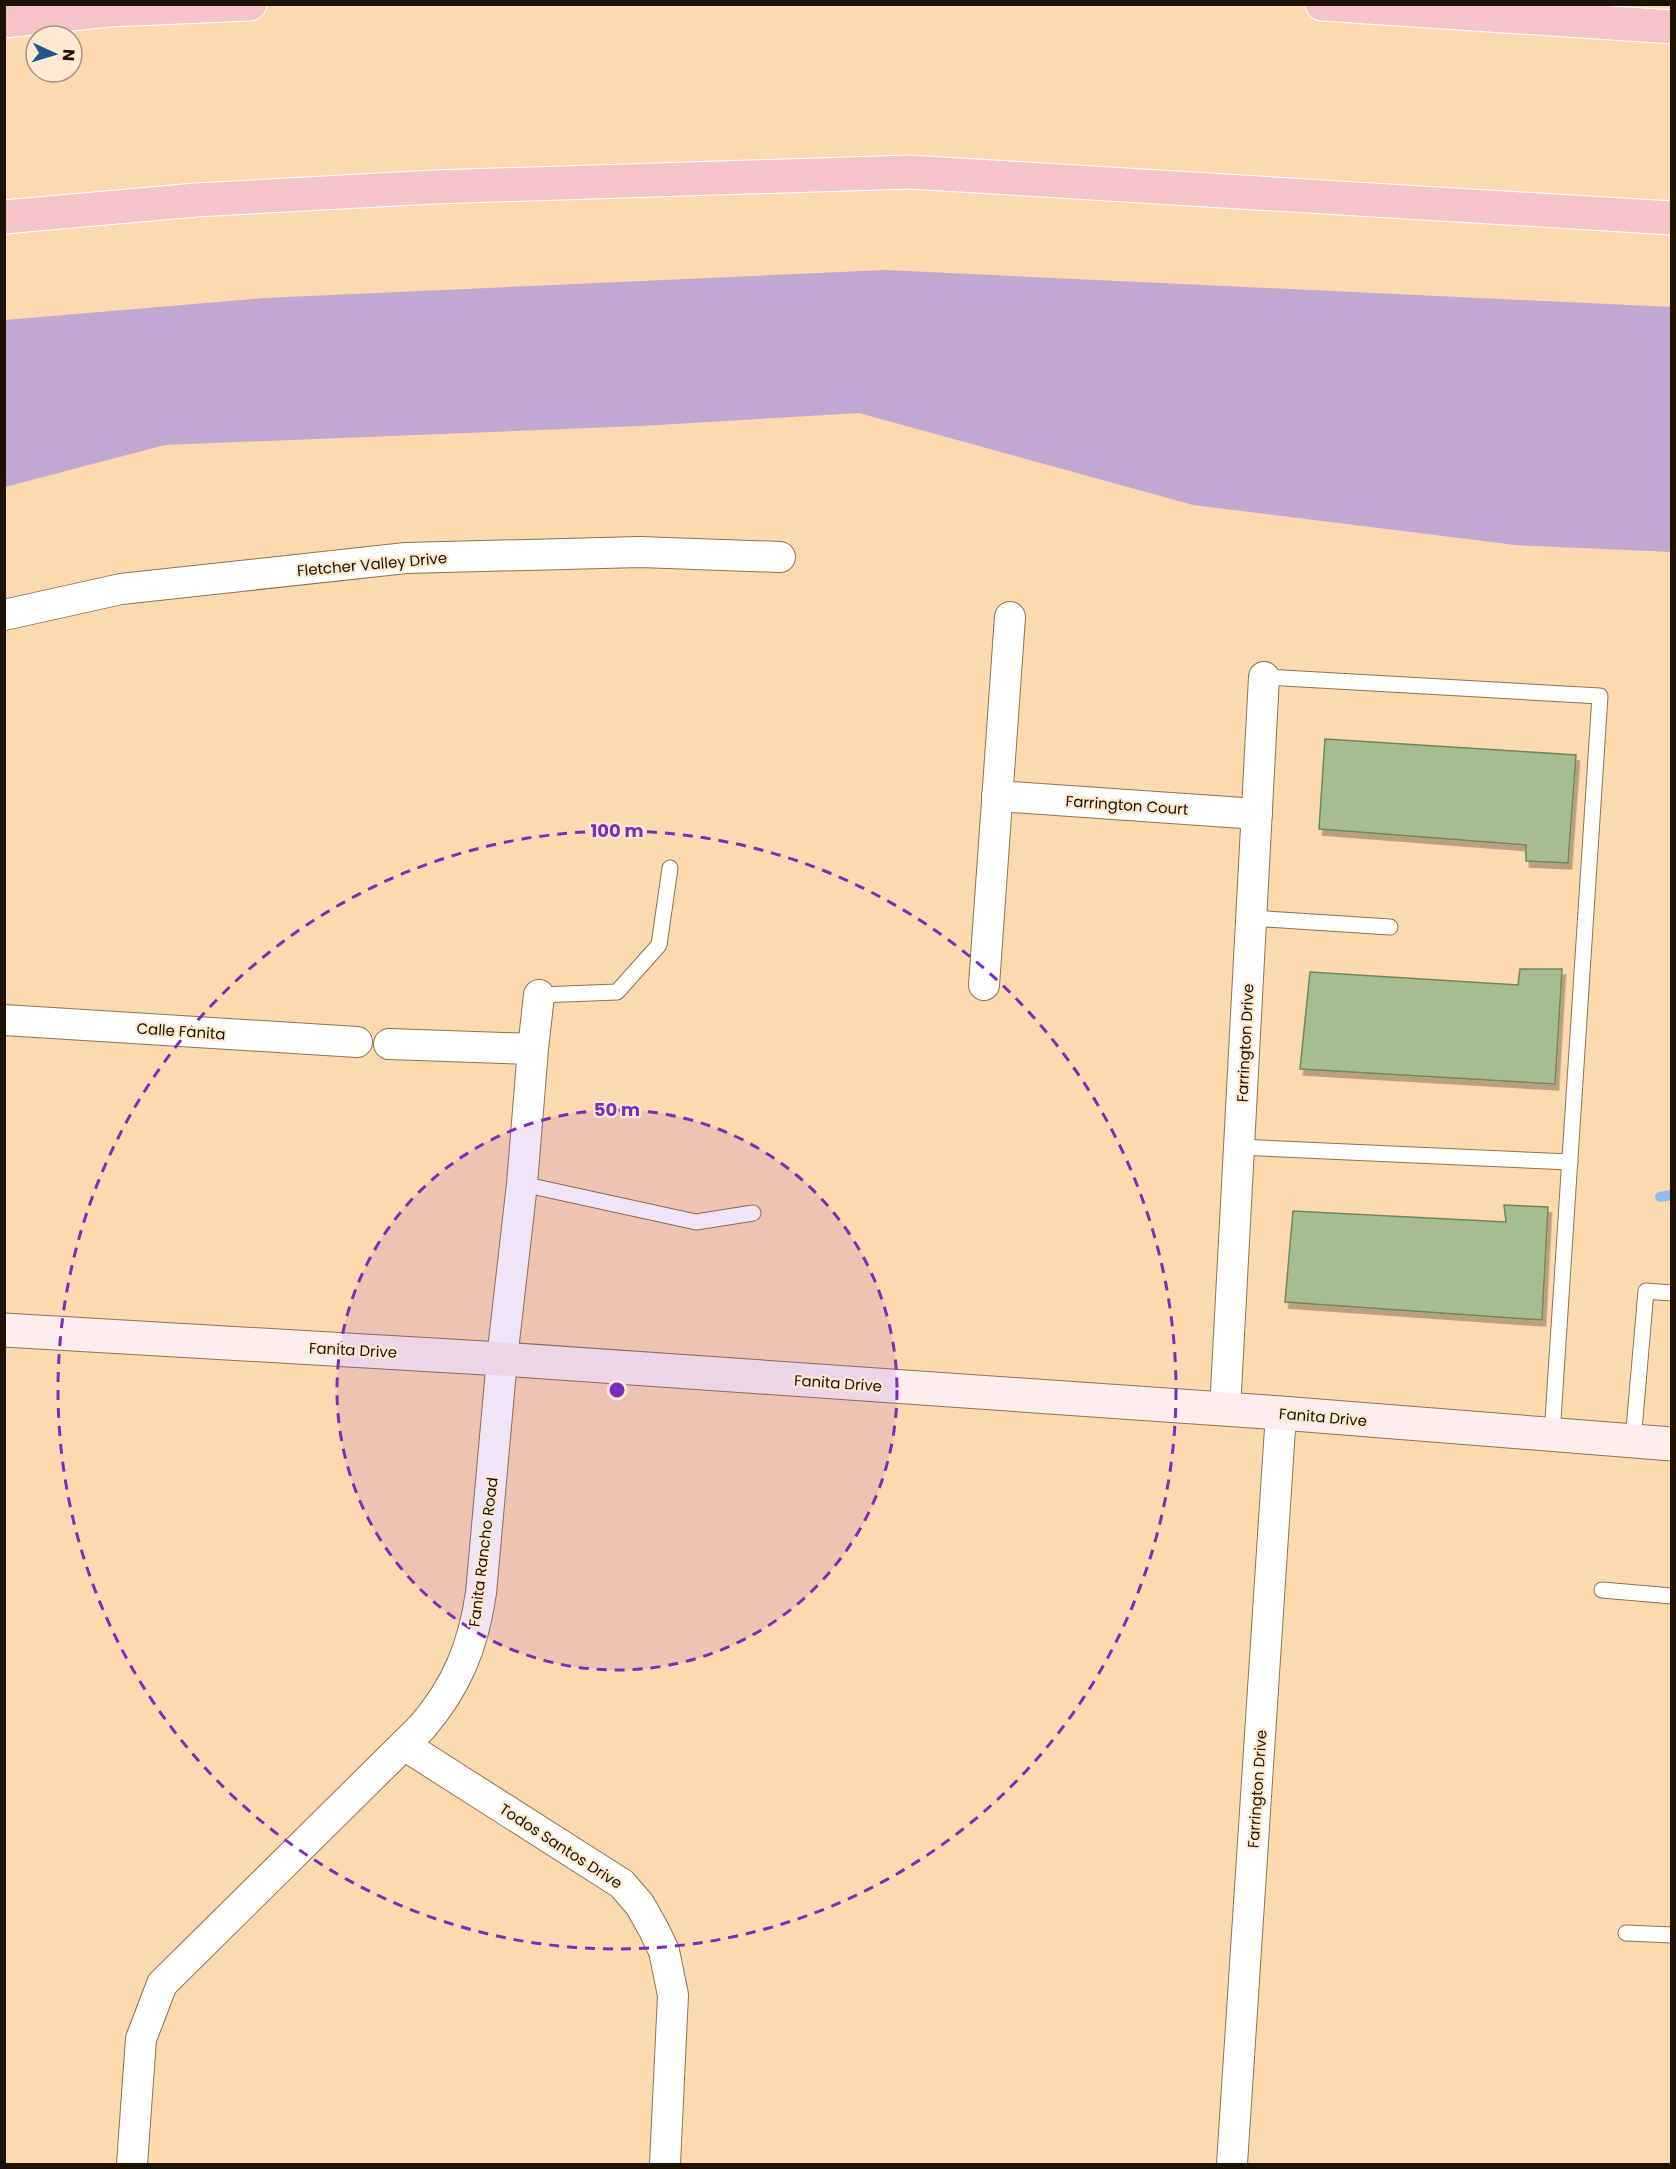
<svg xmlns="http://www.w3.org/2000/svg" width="1676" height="2169" font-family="Poppins,sans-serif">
<defs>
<filter id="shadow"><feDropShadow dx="3.5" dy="6" stdDeviation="0" flood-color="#0004"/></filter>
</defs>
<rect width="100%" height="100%" fill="#fdd9b0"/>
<polygon fill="#c0a8d2" points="885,270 1671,307 1671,552 1515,545 1193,505 859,413 640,426 165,445 5,487 5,320 264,298"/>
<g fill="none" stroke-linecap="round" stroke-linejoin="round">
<polyline stroke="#8fbced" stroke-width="10" points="1660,1197 1672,1195"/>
</g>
<g fill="#a6bd91" stroke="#70865c" stroke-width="1.5" filter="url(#shadow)">
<polygon points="1325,739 1576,755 1568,863 1526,861 1526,845 1319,829"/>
<polygon points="1520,969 1562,969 1555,1084 1300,1069 1310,972 1518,985"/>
<polygon points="1504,1205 1548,1207 1542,1320 1285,1302 1293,1211 1506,1222"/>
</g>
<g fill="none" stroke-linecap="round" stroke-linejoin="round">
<defs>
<g id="lane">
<polyline points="1264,677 1600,696 1552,1435"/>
<polyline points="1251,918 1390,927"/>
<polyline points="539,995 617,992 659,945 670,868"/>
<polyline points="1239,1147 1570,1162"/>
<polyline points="522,1184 696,1222 753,1213"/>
<polyline points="1633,1441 1646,1291 1672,1293"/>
<polyline points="1602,1590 1672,1596"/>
<polyline points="1626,1933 1672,1935"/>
</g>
<g id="street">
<polyline points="4,615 121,589 406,558 640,552 780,557"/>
<polyline points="997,796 1257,814"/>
<polyline points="984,985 1010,617"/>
<polyline points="4,1020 357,1042"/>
<polyline points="389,1044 533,1049"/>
<polyline points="1225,1410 1264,677"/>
<polyline points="404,1745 622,1884 640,1905 654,1930 664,1951 673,1995 665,2164"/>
<path d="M132,2164L141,2039L162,1984L422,1727C457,1686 473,1647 481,1593L502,1359L522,1184L533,1049L539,995"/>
<polyline points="1232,2164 1281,1413"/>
</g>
<polyline id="secondary" points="4,1330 502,1359 1281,1413 1672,1444"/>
<g id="highway">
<polyline points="1322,4 1672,27"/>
<polyline points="4,21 110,10 250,4"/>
<polyline points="4,217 196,200 434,187 910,172 1672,218"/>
</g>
</defs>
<use href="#lane" stroke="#92724c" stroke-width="17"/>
<use href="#street" stroke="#92724c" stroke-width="32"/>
<use href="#secondary" stroke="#92724c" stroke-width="35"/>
<use href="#highway" stroke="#fff" stroke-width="35"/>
<use href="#lane" stroke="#fff" stroke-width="15"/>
<use href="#street" stroke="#fff" stroke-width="30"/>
<use href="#secondary" stroke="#fcedef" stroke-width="33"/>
<use href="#highway" stroke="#f5c4c9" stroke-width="33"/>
</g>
<circle cx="617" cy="1390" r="280" fill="#7b2cbf" fill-opacity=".12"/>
<g fill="none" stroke="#7b2cbf" stroke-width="3" stroke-dasharray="10 8">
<circle cx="617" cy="1390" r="280"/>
<circle cx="617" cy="1390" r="559"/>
</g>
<g text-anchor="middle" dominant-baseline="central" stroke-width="4.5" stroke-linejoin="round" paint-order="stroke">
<g font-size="15" fill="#1e1204" stroke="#ffe9d0">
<text transform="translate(372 564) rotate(-5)">Fletcher Valley Drive</text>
<text transform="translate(1127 805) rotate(4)">Farrington Court</text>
<text transform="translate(181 1031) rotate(4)">Calle Fanita</text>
<text transform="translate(1245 1043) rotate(-87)">Farrington Drive</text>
<text transform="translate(353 1350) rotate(3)">Fanita Drive</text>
<text transform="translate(838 1383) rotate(4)">Fanita Drive</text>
<text transform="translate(1323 1417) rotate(5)">Fanita Drive</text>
<text transform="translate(483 1552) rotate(-83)">Fanita Rancho Road</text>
<text transform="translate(1257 1789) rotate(-86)">Farrington Drive</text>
<text transform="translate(561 1846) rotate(33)">Todos Santos Drive</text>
</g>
</g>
<circle cx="617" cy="1390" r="9" fill="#7b2cbf" stroke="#ffe9d0" stroke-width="3"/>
<g font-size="18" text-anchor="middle" font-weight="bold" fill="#7b2cbf" stroke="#ffe9d0" stroke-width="4.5" stroke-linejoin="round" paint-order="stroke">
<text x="617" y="837">100 m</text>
<text x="617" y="1116">50 m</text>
</g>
<rect width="1676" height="2169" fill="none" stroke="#1e1204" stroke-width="12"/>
<g transform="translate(54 54) rotate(94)"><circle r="28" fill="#ffe9d0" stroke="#a5937e" stroke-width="1.5"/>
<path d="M0-4.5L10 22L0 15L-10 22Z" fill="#1e588f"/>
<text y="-9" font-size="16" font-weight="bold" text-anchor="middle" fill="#1e1204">N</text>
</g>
</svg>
